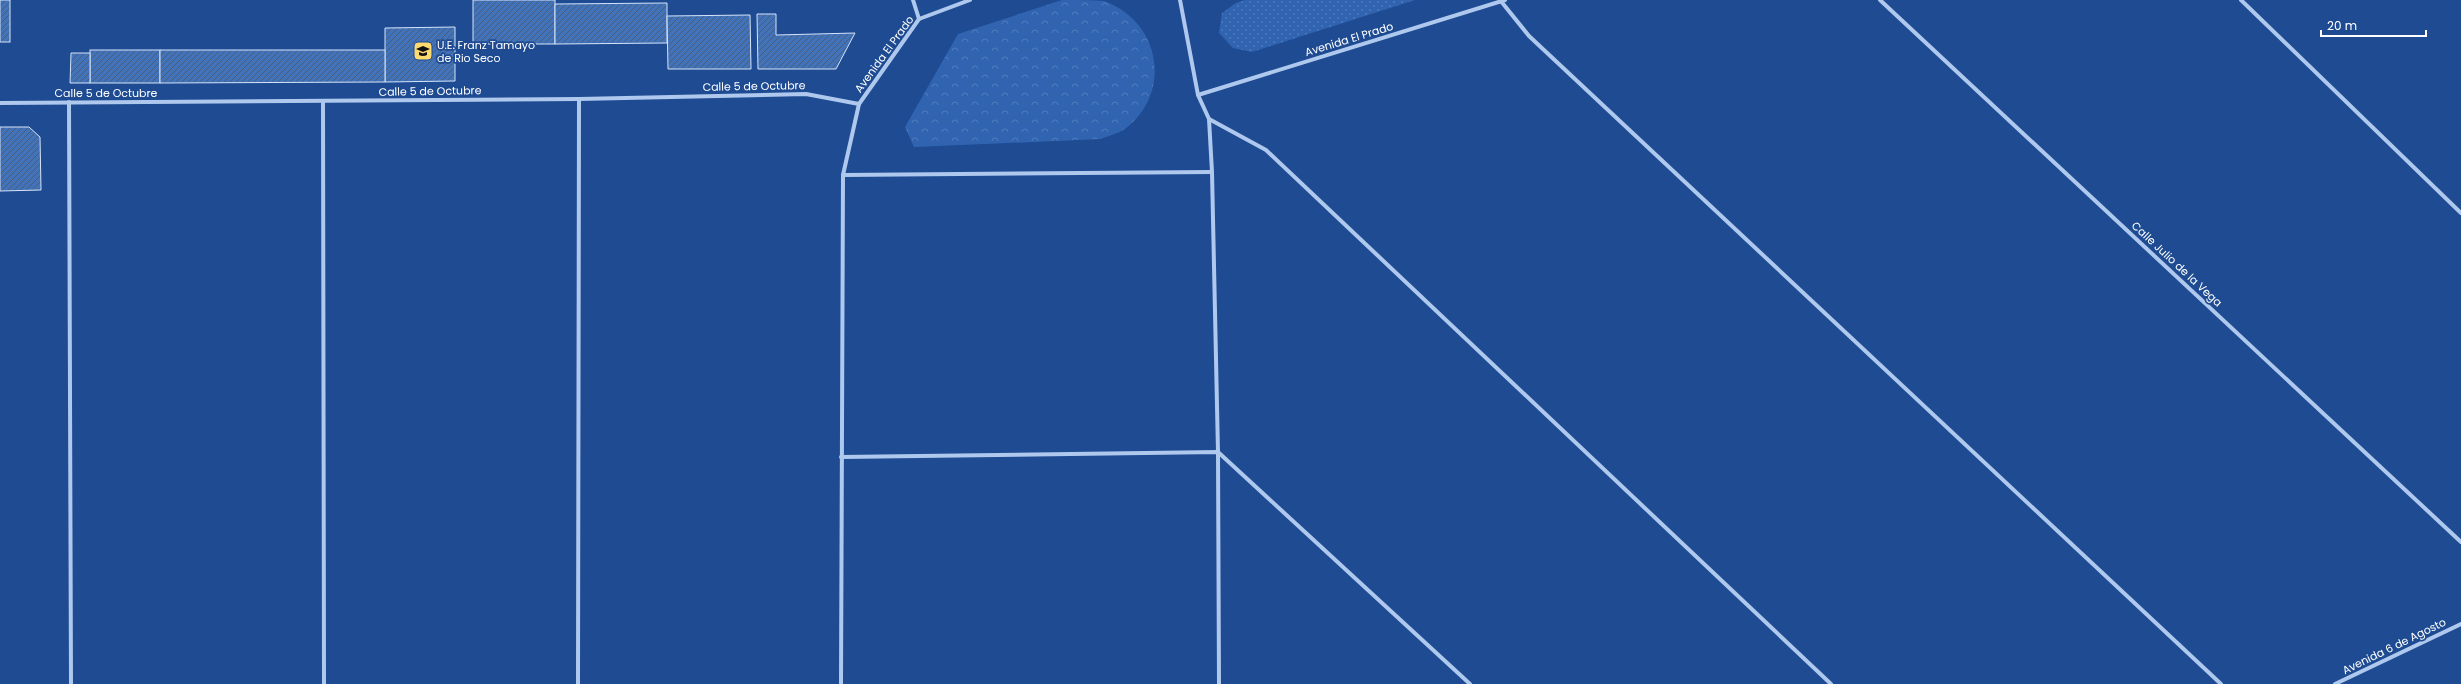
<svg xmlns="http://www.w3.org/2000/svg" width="2461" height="684" font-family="Poppins,sans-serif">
<defs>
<pattern id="grass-dots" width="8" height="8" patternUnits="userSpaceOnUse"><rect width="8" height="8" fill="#3164b0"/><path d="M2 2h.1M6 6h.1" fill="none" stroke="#507bbc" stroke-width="1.8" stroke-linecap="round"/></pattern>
<pattern id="park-crowns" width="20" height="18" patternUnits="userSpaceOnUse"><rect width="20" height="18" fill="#3164b0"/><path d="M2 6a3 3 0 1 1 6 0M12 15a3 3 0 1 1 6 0" fill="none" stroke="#507bbc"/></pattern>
<pattern id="building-hatch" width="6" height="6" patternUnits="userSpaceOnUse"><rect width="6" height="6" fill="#4272b8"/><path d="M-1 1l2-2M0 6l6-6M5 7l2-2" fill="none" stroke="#485d7d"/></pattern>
</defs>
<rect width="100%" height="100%" fill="#1e4b92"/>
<polygon fill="url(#grass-dots)" points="1245,0 1415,0 1252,52 1233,48 1219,33 1222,13 1236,3"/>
<path fill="url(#park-crowns)" d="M1062,0C1074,0 1093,0 1104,1C1160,21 1173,91 1126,128C1120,133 1108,136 1101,139L914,147L905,127L958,34Z"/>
<g fill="url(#building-hatch)" stroke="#d5e4fa">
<rect x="0" y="0" width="10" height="42"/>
<rect x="473" y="0" width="82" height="44"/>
<polygon points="667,3 667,43 555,44 555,4"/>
<polygon points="757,14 776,14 776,35 855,33 836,69 758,69"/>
<polygon points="750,15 751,69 668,69 667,16"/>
<polygon points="455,27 455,81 385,82 385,28"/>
<rect x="90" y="50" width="70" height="33"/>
<polygon points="160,50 385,50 385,82 160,83"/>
<polygon points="71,53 90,53 90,83 70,83"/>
<polygon points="0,127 29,127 40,137 41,190 0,191"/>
</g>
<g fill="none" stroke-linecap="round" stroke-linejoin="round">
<g stroke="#afc9ee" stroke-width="4">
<polyline points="913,0 919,19"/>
<polyline points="1180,0 1198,95 1209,119 1212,172 1218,452 1219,684"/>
<polyline points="1500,0 1529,36 2221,684"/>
<polyline points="1880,0 2461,542"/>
<polyline points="2241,0 2461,213"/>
<polyline points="1198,95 1505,0"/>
<polyline points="323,101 324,684"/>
<polyline points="69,102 71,684"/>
<polyline points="0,103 579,99 806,94 859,104"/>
<polyline points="1209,119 1266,150 1831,684"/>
<polyline points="843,175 1212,172"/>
<polyline points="841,457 1218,452 1470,684"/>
<polyline points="578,684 579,99"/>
<polyline points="841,684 843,175 859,104 919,19 970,0"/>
<polyline points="2335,684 2461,624"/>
</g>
</g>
<defs>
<symbol id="school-square" viewBox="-11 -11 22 22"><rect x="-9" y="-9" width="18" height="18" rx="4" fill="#fcda6f" stroke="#1e4b92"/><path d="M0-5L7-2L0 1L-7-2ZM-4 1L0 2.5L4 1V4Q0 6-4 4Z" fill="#111"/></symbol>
</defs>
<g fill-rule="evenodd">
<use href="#school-square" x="412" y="40" width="22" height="22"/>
</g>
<g text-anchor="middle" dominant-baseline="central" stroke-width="3.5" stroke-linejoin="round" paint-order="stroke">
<g font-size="11" fill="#fff" stroke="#1e4b92">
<text transform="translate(1349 39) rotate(-17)">Avenida El Prado</text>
<text transform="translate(884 54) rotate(-54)">Avenida El Prado</text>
<text transform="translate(754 86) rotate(-1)">Calle 5 de Octubre</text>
<text transform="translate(430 91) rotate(-1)">Calle 5 de Octubre</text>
<text x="106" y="93">Calle 5 de Octubre</text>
<text transform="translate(2177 264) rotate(43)">Calle Julio de la Vega</text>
<text transform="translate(2394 646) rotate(-26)">Avenida 6 de Agosto</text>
</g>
<g font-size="11" fill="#fff" stroke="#1e4b92" text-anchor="start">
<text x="437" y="45">U.E. Franz Tamayo<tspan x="437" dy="13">de Rio Seco</tspan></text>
</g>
</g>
<path d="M2321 30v6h105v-6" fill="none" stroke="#ffffff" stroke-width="2"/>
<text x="2327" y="30" font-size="12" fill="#ffffff" stroke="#1e4b92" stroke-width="3" paint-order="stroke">20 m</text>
</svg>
